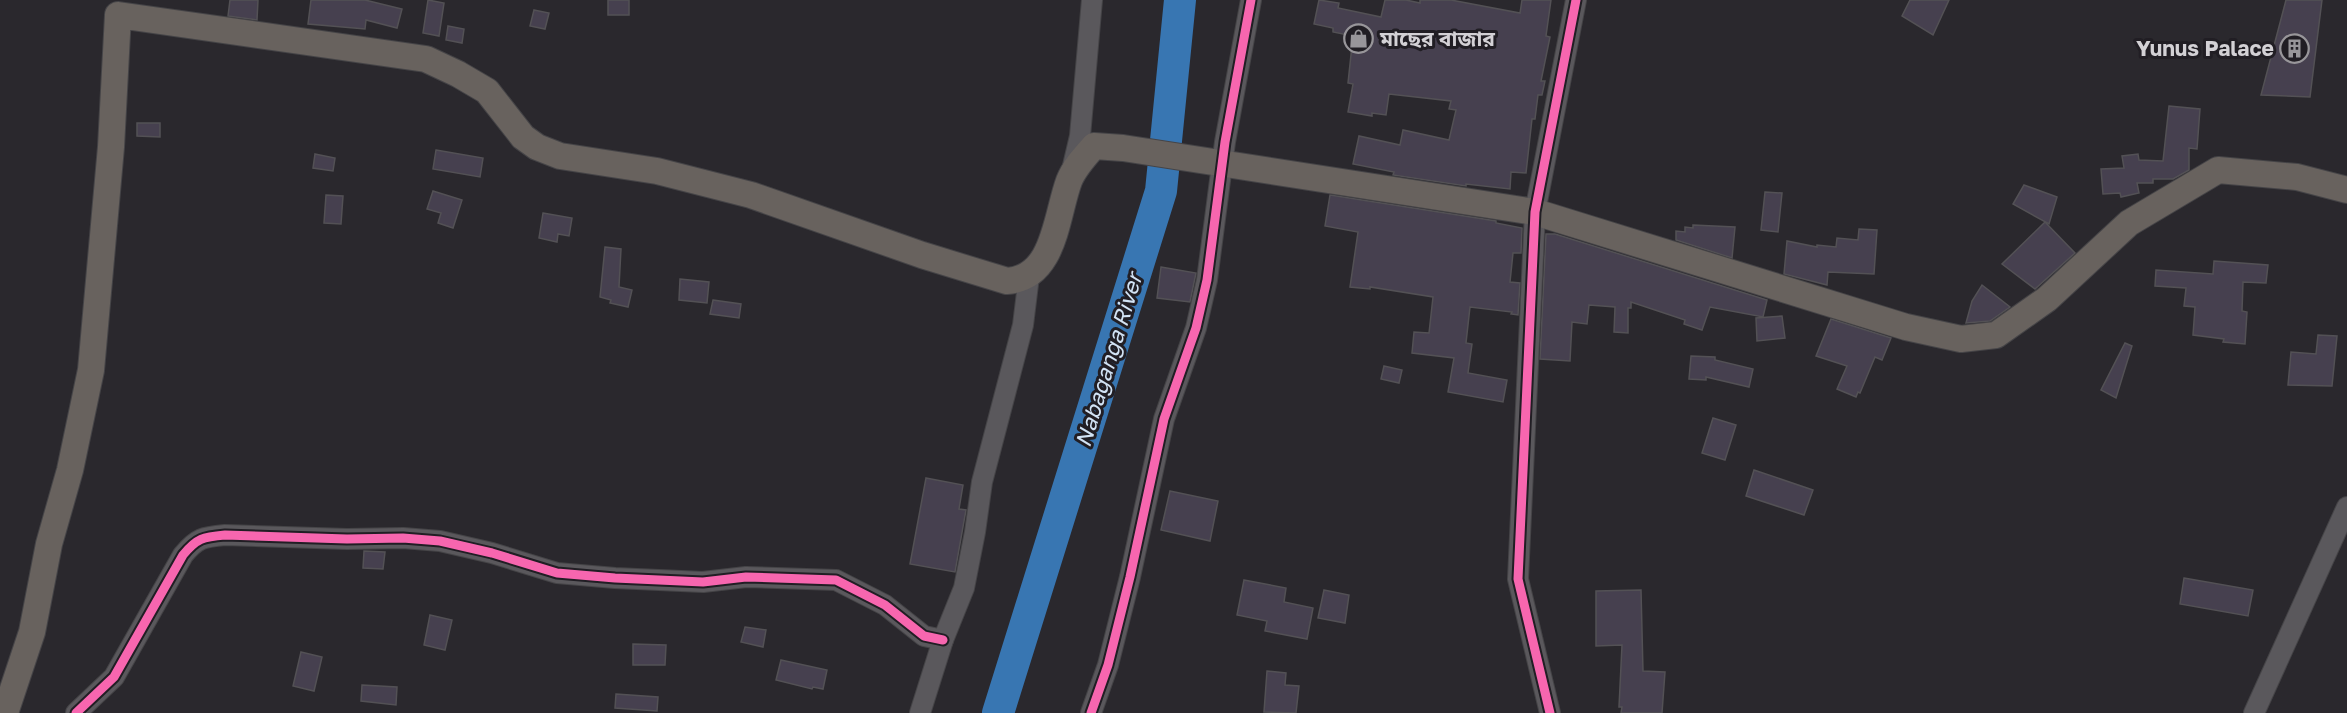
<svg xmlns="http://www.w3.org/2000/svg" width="2347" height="713" font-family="'Golos Text','Noto Sans Bengali',sans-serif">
<rect width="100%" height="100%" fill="#2a282d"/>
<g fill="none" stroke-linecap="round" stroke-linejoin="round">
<polyline stroke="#3876b2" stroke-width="32" points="998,713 1161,191 1180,0"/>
</g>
<g fill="#46404f" stroke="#535155" stroke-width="1.5">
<polygon points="230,0 258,0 257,20 228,16"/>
<polygon points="311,0 365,0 402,9 397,28 366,20 365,29 308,24"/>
<polygon points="428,0 444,3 439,36 423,33"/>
<rect x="608" y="0" width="21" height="15"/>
<polygon points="1319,0 1339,3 1338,8 1381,17 1385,0 1406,0 1420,3 1420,0 1451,0 1520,13 1522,0 1551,0 1546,36 1550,37 1541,81 1545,81 1542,95 1538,95 1535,119 1532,119 1526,173 1511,172 1510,189 1466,184 1466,186 1393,175 1394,172 1353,164 1359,136 1400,145 1403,130 1449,140 1456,110 1449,109 1451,101 1389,94 1386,115 1372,113 1372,116 1348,112 1353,84 1348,83 1353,36 1333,32 1333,28 1314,24"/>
<polygon points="1910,0 1949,0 1933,35 1902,16"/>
<polygon points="2286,0 2322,0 2310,97 2261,95"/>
<polygon points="534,10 549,13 545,29 530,26"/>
<polygon points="448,26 464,29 462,43 446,40"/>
<polygon points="2169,106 2200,109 2197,149 2189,148 2189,170 2173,179 2153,179 2153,183 2137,183 2139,193 2121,197 2120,193 2103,194 2101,169 2124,168 2122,156 2138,154 2139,160 2163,161"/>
<polygon points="137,123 160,123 160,137 137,136"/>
<polygon points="436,150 483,158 480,177 433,169"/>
<polygon points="315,154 335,158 333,171 313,168"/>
<polygon points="2024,185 2057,197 2049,224 2013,204"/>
<polygon points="433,191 462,200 453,228 438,223 441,213 427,209"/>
<polygon points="1765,192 1782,193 1778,232 1761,230"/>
<polygon points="326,195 343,196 341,224 324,223"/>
<polygon points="1330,195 1496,221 1496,223 1522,228 1521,253 1513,253 1510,282 1520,283 1518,315 1511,314 1512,312 1470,307 1466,343 1472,344 1468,373 1507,380 1503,402 1448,392 1454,358 1412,353 1414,332 1429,333 1433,297 1370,287 1370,289 1350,287 1358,232 1325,226"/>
<polygon points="543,213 572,218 569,236 558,234 557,242 539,238"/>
<polygon points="2045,222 2075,253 2035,289 2002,264"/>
<polygon points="1693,225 1735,227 1732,258 1676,240 1676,231 1685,232 1685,227 1693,228"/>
<polygon points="1859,229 1877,230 1874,274 1828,272 1827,285 1784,274 1787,241 1817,247 1817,245 1836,247 1837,238 1858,240"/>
<polygon points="1546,234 1555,234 1767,300 1763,317 1710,307 1702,330 1684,324 1685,320 1631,302 1631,308 1628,308 1628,333 1614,332 1615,307 1589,305 1587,324 1572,322 1570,361 1540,359"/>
<polygon points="605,247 621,249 619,287 632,290 628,307 610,303 611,300 600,297"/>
<polygon points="2214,261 2268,265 2266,283 2243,282 2242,311 2247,312 2245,344 2223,342 2224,339 2193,335 2195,307 2184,306 2186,288 2155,286 2156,270 2213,274"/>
<polygon points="1161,267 1196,273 1190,302 1157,298"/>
<polygon points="680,279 709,282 707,303 679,300"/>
<polygon points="1982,285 2010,307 1990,321 1966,323 1972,301"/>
<polygon points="713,300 741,304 739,318 710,314"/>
<polygon points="1782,316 1785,338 1757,341 1756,318"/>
<polygon points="1831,319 1891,338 1882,360 1875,357 1860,393 1858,392 1856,397 1837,389 1847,366 1816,356"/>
<polygon points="2318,335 2337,336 2332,386 2288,385 2291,352 2316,354"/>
<polygon points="2125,343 2132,346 2116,398 2101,390"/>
<polygon points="1691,356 1715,357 1715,360 1753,369 1749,387 1706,377 1706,380 1689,379"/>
<polygon points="1384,366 1402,370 1399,383 1381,379"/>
<polygon points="1713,418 1736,425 1725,460 1702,453"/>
<polygon points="1754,470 1813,490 1804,515 1746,496"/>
<polygon points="926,478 963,485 959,509 966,510 955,572 910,564"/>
<polygon points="1170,491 1218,501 1210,541 1161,530"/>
<polygon points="364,551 385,552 383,569 363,568"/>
<polygon points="2184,578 2253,590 2248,616 2180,604"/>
<polygon points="1244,580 1286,588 1284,602 1313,608 1307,639 1265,631 1267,621 1237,615"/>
<polygon points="1324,590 1349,595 1345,623 1318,618"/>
<polygon points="1641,590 1643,671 1665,672 1662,713 1621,713 1622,707 1619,707 1622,645 1596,646 1596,591"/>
<polygon points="430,615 452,620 445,650 424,645"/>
<polygon points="745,627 766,630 763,647 741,642"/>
<polygon points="633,644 666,645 665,665 633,665"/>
<polygon points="301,652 322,657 314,691 293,686"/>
<polygon points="781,660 827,670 823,689 813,687 812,689 776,680"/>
<polygon points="1267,671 1286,673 1285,685 1299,686 1296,713 1264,712"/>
<polygon points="362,685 397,687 396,705 361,701"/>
<polygon points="616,694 658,697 657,711 615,708"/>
</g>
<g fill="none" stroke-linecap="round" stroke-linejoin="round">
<defs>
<g id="minor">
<polyline points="1072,170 1080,136 1092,0"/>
<path d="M76,713L114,677L183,555C197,538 203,537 225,535L347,539L403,538L440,541L492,553L557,573L615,578L703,582L746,577L836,580L885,605L924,636L943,640"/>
<polyline points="920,713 943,640 964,588 975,532 982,482 1023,325 1029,276"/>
<polyline points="1091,713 1108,665 1130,577 1164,419 1196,328 1207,280 1225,142 1251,0"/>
<polyline points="1550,713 1518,579 1535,212 1576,0"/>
<polyline points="2254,713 2347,507"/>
</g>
<path id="major" d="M5,713L32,632L49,544L70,470L91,370L111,147L118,15L426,59L458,74L487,91L523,137L537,147L560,156L657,171L751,195L922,255L1007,281C1055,278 1056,216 1069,181C1074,168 1085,156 1094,146L1123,148L1535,212L1906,327L1961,339L1996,335L2047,299L2129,223L2218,170L2297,177L2347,190"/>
</defs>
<use href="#minor" stroke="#454447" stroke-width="22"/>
<use href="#major" stroke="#454447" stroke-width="28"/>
<use href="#minor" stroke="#5a585c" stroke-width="20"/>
<use href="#major" stroke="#68625e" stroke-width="26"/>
<defs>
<g id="cycleway">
<path d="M76,713L114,677L183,555C197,538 203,537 225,535L347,539L403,538L440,541L492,553L557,573L615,578L703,582L746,577L836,580L885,605L924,636L943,640"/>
<polyline points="1091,713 1108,665 1130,577 1164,419 1196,328 1207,280 1225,142 1251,0"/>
<polyline points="1550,713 1518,579 1535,212 1576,0"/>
</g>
</defs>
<use href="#cycleway" stroke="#211e24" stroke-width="13"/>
<use href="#cycleway" stroke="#f766af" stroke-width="9"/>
</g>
<defs>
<symbol id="shop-ring" viewBox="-11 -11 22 22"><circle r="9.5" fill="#211e24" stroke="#98969a" stroke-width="1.5"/><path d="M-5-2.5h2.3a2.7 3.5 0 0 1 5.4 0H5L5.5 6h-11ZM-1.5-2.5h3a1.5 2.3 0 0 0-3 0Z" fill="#98969a"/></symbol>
<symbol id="building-ring" viewBox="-11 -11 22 22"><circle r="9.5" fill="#211e24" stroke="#98969a" stroke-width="1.5"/><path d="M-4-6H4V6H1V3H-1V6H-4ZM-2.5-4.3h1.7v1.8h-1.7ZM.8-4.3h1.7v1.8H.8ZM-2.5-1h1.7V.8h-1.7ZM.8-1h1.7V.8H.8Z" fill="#98969a"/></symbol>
</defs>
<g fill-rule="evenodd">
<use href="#shop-ring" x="1342" y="22" width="33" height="33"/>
<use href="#building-ring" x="2278" y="32" width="33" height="33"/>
</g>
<g text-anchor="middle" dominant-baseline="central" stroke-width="6" stroke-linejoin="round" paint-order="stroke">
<g font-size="21" font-weight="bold" fill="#d3d1d5" stroke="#211e24" text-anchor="start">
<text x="1380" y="38">মাছের বাজার</text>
<text x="2274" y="48" text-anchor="end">Yunus Palace</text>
</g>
<g font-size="22" font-style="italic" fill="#d2e3f5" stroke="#211e24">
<text transform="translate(1108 360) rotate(-73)">Nabaganga River</text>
</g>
</g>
</svg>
